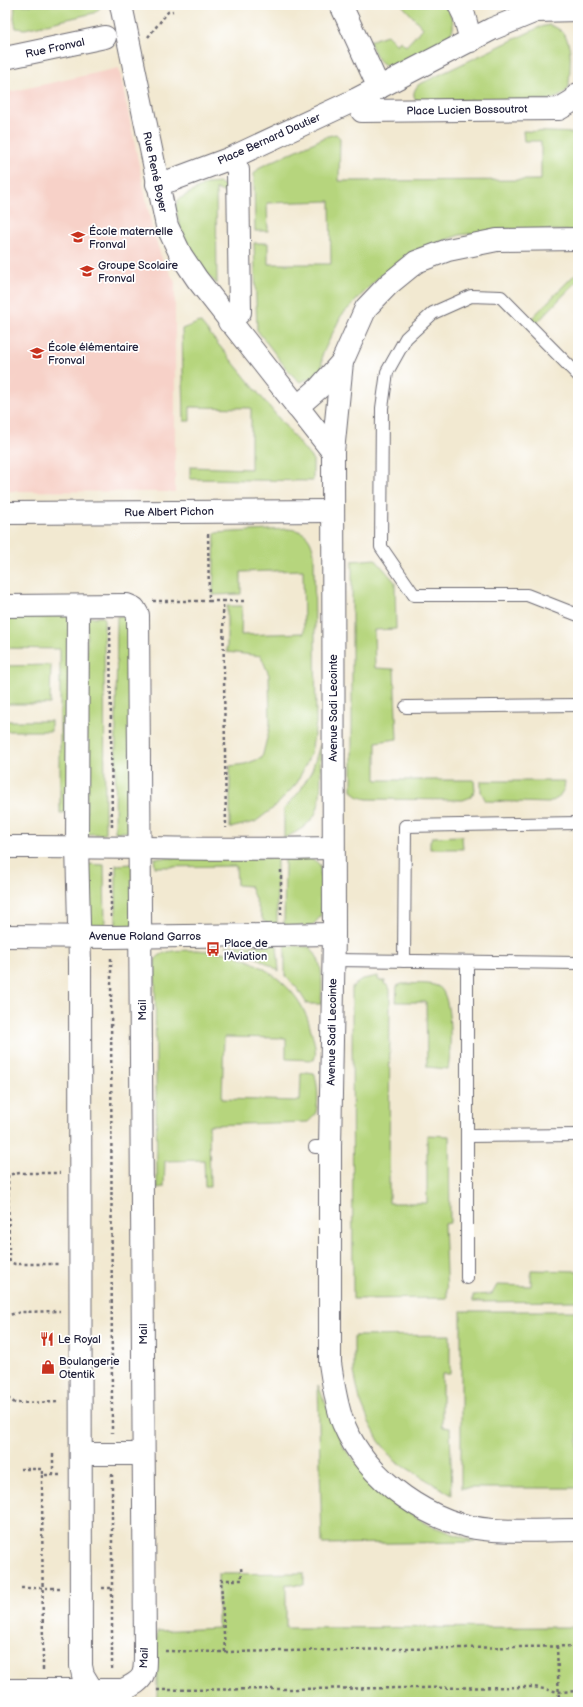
<svg xmlns="http://www.w3.org/2000/svg" width="583" height="1707" font-family="'Balsamiq Sans',sans-serif">
<rect width="100%" height="100%" fill="#fff"/>
<filter id="ink" filterUnits="userSpaceOnUse"><feTurbulence type="fractalNoise" baseFrequency=".025" numOctaves="2"/><feDisplacementMap in="SourceGraphic" scale="8" xChannelSelector="R" yChannelSelector="G"/><feConvolveMatrix kernelMatrix="1 2 1 2 8 2 1 2 1" color-interpolation-filters="sRGB"/></filter>
<filter id="wash" filterUnits="userSpaceOnUse"><feTurbulence type="fractalNoise" baseFrequency=".012" numOctaves="4" result="noise"/><feDisplacementMap in="SourceGraphic" scale="16" xChannelSelector="R" yChannelSelector="G"/><feGaussianBlur stdDeviation="0.9" result="paint"/><feColorMatrix in="noise" values="0 0 0 0 0 0 0 0 0 0 0 0 0 0 0 0 0 1.4 0 .05"/><feComposite in="paint" operator="in"/></filter>
<g filter="url(#wash)">
<rect width="100%" height="100%" fill="#f2e9d1"/>
<polygon fill="#f7d1c8" points="119,68 152,228 162,259 175,282 175,492 5,491 5,93"/>
<g fill="#b6d57d" stroke="#6c7c5c">
<polygon points="15,5 99,5 100,8 94,13 25,29 16,28 14,18"/>
<path d="M402,5H446C449,12 454,20 453,28C453,30 450,35 449,37C443,44 397,68 389,66C377,64 374,50 369,41L387,35L397,45L400,41L406,46L423,28Z"/>
<path d="M550,25C554,27 558,28 561,31C575,43 569,70 569,86C565,95 557,98 549,100H416C412,94 414,91 418,85L540,27Z"/>
<polygon points="523,131 578,133 578,231 504,229 460,235 414,251 380,276 341,316 322,355 322,370 313,377 300,382 289,372 257,330 254,243 268,243 268,264 331,264 330,201 267,203 268,231 255,231 254,174 260,167 328,136 336,134 340,138 339,181 541,180 541,141 524,141"/>
<polygon points="220,183 227,187 228,194 216,189 217,284 203,270 191,250 181,229 175,207 179,199 206,184"/>
<polygon points="578,271 578,280 534,326 529,321"/>
<polygon points="200,322 313,460 313,481 190,479 190,467 251,469 251,408 190,407 190,421 184,421 182,329"/>
<path d="M287,529C305,530 311,537 314,554L316,723L311,753L297,783L276,806L255,822L230,828V766L245,764L262,758L270,726L269,675L261,656L227,652V606H242L241,635L304,633L303,570L241,572V594L213,595L215,533Z"/>
<polygon points="375,559 395,582 396,629 374,630 375,668 394,669 397,739 376,742 376,780 474,780 475,790 471,797 463,800 367,799 358,797 352,790 352,561"/>
<polygon points="5,615 71,615 71,812 60,813 60,649 5,648"/>
<polygon points="131,615 131,832 115,832 117,616"/>
<polygon points="87,617 104,617 105,834 86,834"/>
<polygon points="51,665 50,704 5,704 5,666"/>
<rect x="5" y="721" width="46" height="10"/>
<path d="M320,745C320,762 324,802 314,816C307,827 295,833 284,838V809L300,791L312,770Z"/>
<polygon points="481,781 565,781 564,789 558,798 549,803 486,801 481,792"/>
<polygon points="462,836 463,849 430,849 430,842 432,837"/>
<path d="M285,857C298,857 310,854 320,865L322,911L320,917L313,925L284,927Z"/>
<polygon points="154,858 277,858 277,926 270,926 263,920 250,886 237,885 236,866 155,867"/>
<polygon points="86,864 104,865 105,927 87,928"/>
<polygon points="132,864 133,926 116,926 116,865"/>
<path d="M277,945L279,971C262,959 245,952 225,946Z"/>
<path d="M285,945L310,947C325,963 322,984 321,1004H307L297,988L285,976Z"/>
<path d="M196,950C206,951 217,951 227,953C257,960 293,984 305,1013C308,1018 309,1024 311,1030C313,1038 318,1052 314,1060L286,1059V1038L224,1037L222,1099L300,1101L301,1074L307,1072L314,1073C318,1083 319,1101 316,1112C315,1116 311,1119 308,1122L209,1125L210,1187H205L204,1160L165,1161L164,1187L157,1188L155,960C164,948 183,951 196,950Z"/>
<polygon points="378,976 378,980 385,981 384,984 388,985 390,990 389,1203 427,1203 427,1135 449,1136 450,1223 444,1224 447,1298 353,1299 352,997 352,987 363,979"/>
<path d="M402,984C413,984 430,982 439,987C453,996 451,1054 448,1069L427,1067L426,1002H396L397,986Z"/>
<polygon points="531,1270 578,1271 578,1301 473,1302 473,1295 492,1294 497,1285 531,1286"/>
<rect x="461" y="1311" width="117" height="177"/>
<polygon points="450,1335 450,1374 442,1374 442,1427 450,1428 452,1495 395,1461 379,1441 369,1422 360,1400 354,1372 354,1336"/>
<polygon points="318,1385 344,1448 388,1499 429,1525 476,1542 322,1544"/>
<polygon points="304,1573 304,1585 286,1584 286,1628 578,1627 578,1700 157,1702 157,1631 218,1628 218,1574"/>
</g>
</g>
<g filter="url(#ink)">
<g fill="none" stroke-linecap="round" stroke-linejoin="round">
<defs>
<g id="lane">
<polyline points="578,375 501,297 471,296 433,313 406,338 387,372 382,408 381,547 414,595 527,595 578,615"/>
<polyline points="406,707 578,705"/>
<polyline points="333,960 578,963"/>
<polyline points="404,961 405,826 578,823"/>
<polyline points="467,1136 578,1135"/>
<polyline points="315,1147 330,1147"/>
<polyline points="467,1278 467,962"/>
</g>
<g id="street">
<polyline points="121,5 167,226 181,255 197,279 333,452"/>
<polyline points="341,5 379,88"/>
<polyline points="459,5 464,15 471,41"/>
<polyline points="5,58 105,37"/>
<polyline points="355,100 362,111 559,109 574,100 578,94"/>
<polyline points="157,184 172,180 231,158 355,100 492,29 536,11 578,10"/>
<polyline points="229,322 240,312 238,170 231,158"/>
<polyline points="297,407 319,388 342,362"/>
<polyline points="5,513 333,511"/>
<path d="M5,606L127,605L134,608L138,615L145,1651C145,1675 146,1679 123,1690H5"/>
<polyline points="78,607 77,846 80,963 81,1666 83,1675 92,1690"/>
<polyline points="81,1454 143,1454"/>
</g>
<g id="secondary">
<path d="M578,239L497,240L448,250L416,262L389,284L366,308L342,362L333,452L334,934L330,1147V1363C333,1383 336,1404 343,1423C367,1480 431,1526 493,1530C521,1532 550,1530 578,1530"/>
<path d="M5,847C114,846 224,851 333,848"/>
<polyline points="5,936 110,937 334,934"/>
</g>
</defs>
<use href="#lane" stroke="#6b6870" stroke-width="14"/>
<use href="#street" stroke="#6b6870" stroke-width="24"/>
<use href="#secondary" stroke="#6b6870" stroke-width="24"/>
<g stroke="#6b6870" stroke-width="2.5" stroke-dasharray="3 3" stroke-linecap="butt">
<polyline points="295,5 299,5"/>
<polyline points="148,37 168,12 173,11"/>
<polyline points="153,601 209,601 208,531"/>
<polyline points="209,601 223,601 226,828"/>
<polyline points="223,601 244,601"/>
<polyline points="110,626 112,827"/>
<polyline points="281,870 281,915"/>
<polyline points="111,917 111,868"/>
<polyline points="111,958 112,1433"/>
<polyline points="5,1175 20,1173 60,1173"/>
<polyline points="8,1175 9,1257 10,1262 15,1264 60,1264"/>
<polyline points="5,1316 21,1312 60,1311"/>
<polyline points="5,1393 6,1397 15,1403 60,1402"/>
<polyline points="53,1454 53,1475"/>
<polyline points="20,1469 42,1469 42,1475"/>
<polyline points="21,1588 61,1588"/>
<polyline points="102,1588 112,1588"/>
<polyline points="557,1646 559,1702"/>
<polyline points="165,1651 225,1652 221,1580 242,1580 241,1567"/>
<polyline points="225,1652 578,1646"/>
<polyline points="112,1669 112,1474"/>
<polyline points="43,1670 42,1475 60,1475"/>
<polyline points="157,1690 534,1687 559,1692 578,1691"/>
</g>
<use href="#lane" stroke="#fff" stroke-width="12"/>
<use href="#street" stroke="#fff" stroke-width="22"/>
<use href="#secondary" stroke="#fff" stroke-width="22"/>
</g>
</g>
<defs>
<symbol id="school-bare" viewBox="-9 -9 18 18"><path d="M0-5L7-2L0 1L-7-2ZM-4 1L0 2.5L4 1V4Q0 6-4 4Z" fill="#c8321e" stroke="#fff" stroke-width="2.5" paint-order="stroke"/></symbol>
<symbol id="bus-bare" viewBox="-9 -9 18 18"><path d="M-5-6H5V4H4V6H2V4H-2V6H-4V4H-5ZM-3.5-4V0h7V-4ZM-3.5 1.2v1.5H-2V1.2ZM2 1.2v1.5H3.5V1.2Z" fill="#c8321e" stroke="#fff" stroke-width="2.5" paint-order="stroke"/></symbol>
<symbol id="restaurant-bare" viewBox="-9 -9 18 18"><path d="M-5-6h1v4h1v-4h1v4h1v-4h1v5L-1.5 .5V6h-2V.5L-5-1ZM5-6V6H3V1.5H1.5Q1.5-4 5-6Z" fill="#c8321e" stroke="#fff" stroke-width="2.5" paint-order="stroke"/></symbol>
<symbol id="shop-bare" viewBox="-9 -9 18 18"><path d="M-5-2.5h2.3a2.7 3.5 0 0 1 5.4 0H5L5.5 6h-11ZM-1.5-2.5h3a1.5 2.3 0 0 0-3 0Z" fill="#c8321e" stroke="#fff" stroke-width="2.5" paint-order="stroke"/></symbol>
</defs>
<g fill-rule="evenodd">
<use href="#school-bare" x="68" y="227" width="20" height="20"/>
<use href="#school-bare" x="77" y="261" width="20" height="20"/>
<use href="#school-bare" x="27" y="343" width="20" height="20"/>
<use href="#bus-bare" x="203" y="939" width="20" height="20"/>
<use href="#restaurant-bare" x="37" y="1329" width="20" height="20"/>
<use href="#shop-bare" x="38" y="1357" width="20" height="20"/>
</g>
<g text-anchor="middle" dominant-baseline="central" stroke-width="3.5" stroke-linejoin="round" paint-order="stroke">
<g font-size="11" fill="#22223b" stroke="#fff">
<text transform="translate(55 48) rotate(-12)">Rue Fronval</text>
<text transform="translate(467 110) rotate(-1)">Place Lucien Bossoutrot</text>
<text transform="translate(269 139) rotate(-24)">Place Bernard Dautier</text>
<text transform="translate(155 172) rotate(78)">Rue René Boyer</text>
<text transform="translate(169 512) rotate(-1)">Rue Albert Pichon</text>
<text transform="translate(333 708) rotate(-90)">Avenue Sadi Lecointe</text>
<text x="145" y="936">Avenue Roland Garros</text>
<text transform="translate(142 1010) rotate(-90)">Mail</text>
<text transform="translate(332 1032) rotate(-89)">Avenue Sadi Lecointe</text>
<text transform="translate(143 1334) rotate(-90)">Mail</text>
<text transform="translate(144 1658) rotate(-87)">Mail</text>
</g>
<g font-size="11" fill="#22223b" stroke="#fff" text-anchor="start">
<text x="89" y="231">École maternelle<tspan x="89" dy="13">Fronval</tspan></text>
<text x="98" y="265">Groupe Scolaire<tspan x="98" dy="13">Fronval</tspan></text>
<text x="48" y="347">École élémentaire<tspan x="48" dy="13">Fronval</tspan></text>
<text x="224" y="943">Place de<tspan x="224" dy="13">l'Aviation</tspan></text>
<text x="58" y="1339">Le Royal</text>
<text x="59" y="1361">Boulangerie<tspan x="59" dy="13">Otentik</tspan></text>
</g>
</g>
<rect width="583" height="1707" fill="none" stroke="#fff" stroke-width="20"/>
</svg>
